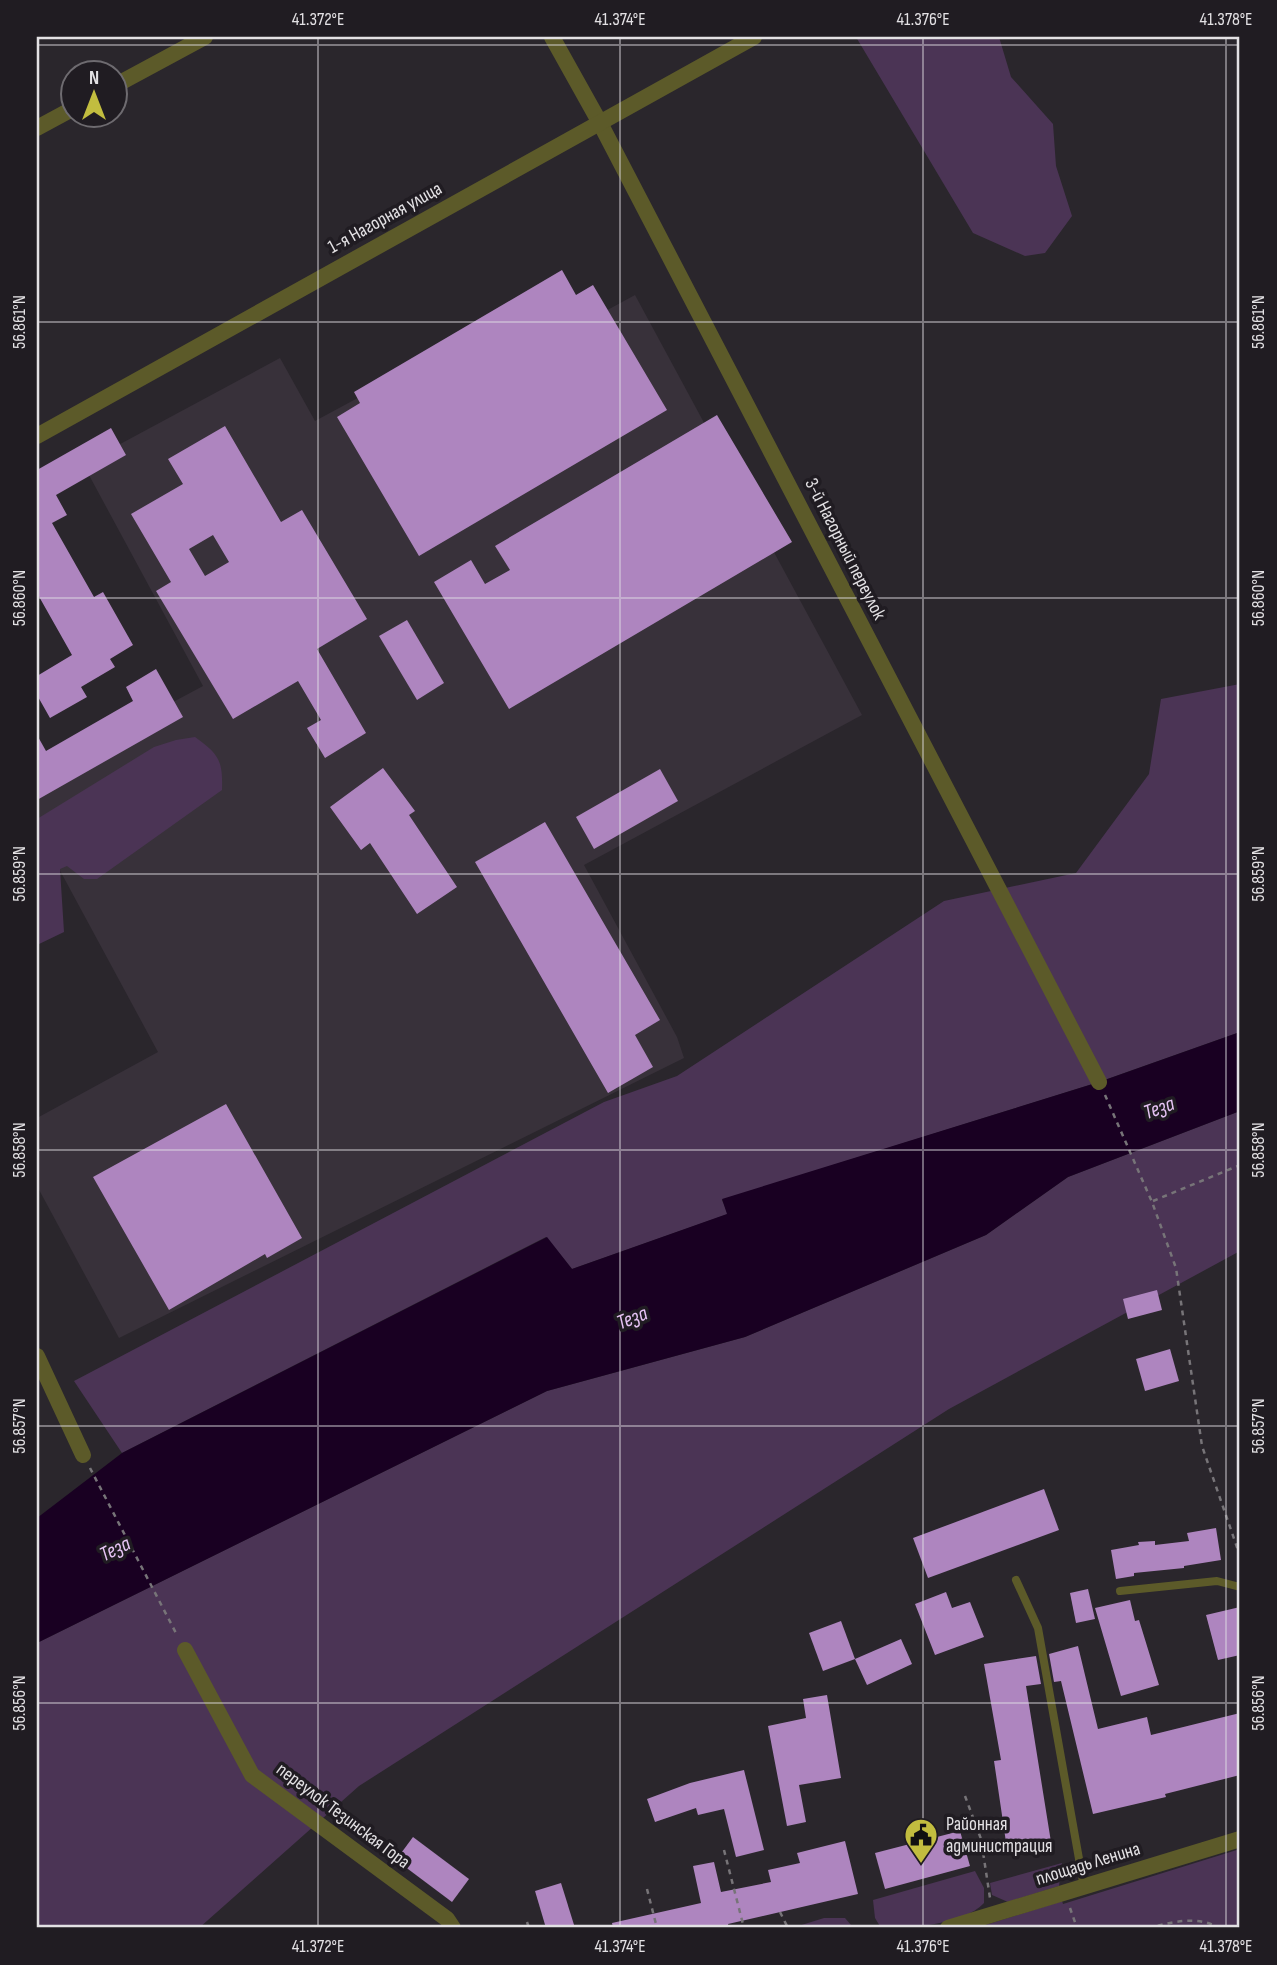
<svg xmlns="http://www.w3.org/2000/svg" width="1277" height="1965" font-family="'Sofia Sans Condensed',sans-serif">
<rect width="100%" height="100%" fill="#2a262c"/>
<polygon fill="#38313a" points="635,295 862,715 584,865 677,1037 684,1058 119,1338 37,1186 37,1118 158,1052 37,828 37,775 203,686 83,464 280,358 315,421 523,309 543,345"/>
<g fill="#4b3455">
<polygon points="856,37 999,37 1011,77 1053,124 1056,166 1072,216 1045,253 1025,256 973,233"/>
<polygon points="1240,684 1240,1032 1099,1082 722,1200 728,1214 572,1269 546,1237 122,1453 74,1381 604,1102 677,1076 944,901 1076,873 1149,774 1161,699"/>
<path d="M195,737C219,754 223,761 222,790L97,879H84L67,866L60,869L64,932L37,945V819L154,747L176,740Z"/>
<polygon points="1240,1111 1240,1251 949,1409 359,1786 199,1928 37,1928 37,1643 547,1391 745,1337 986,1235 1068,1177"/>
<polygon points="1240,1849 1240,1928 976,1928 1062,1901 1063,1904"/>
<polygon points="1062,1863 1059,1886 1008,1902 992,1895 990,1883"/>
<path d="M975,1871L984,1888V1903C963,1925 911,1928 881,1928L875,1918L873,1900Z"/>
<polygon points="824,1918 845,1918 851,1925 850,1928 792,1928"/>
</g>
<polygon fill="#190022" points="1240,1032 1240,1111 1068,1177 986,1235 745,1337 547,1391 37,1643 37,1518 122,1453 547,1237 572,1269 727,1214 722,1199 1099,1082"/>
<g fill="#ae85bf" fill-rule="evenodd">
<polygon points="562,270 576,295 593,285 667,410 419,556 337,417 360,403 354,392"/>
<polygon points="717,415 792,542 509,709 434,582 471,560 485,584 510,570 495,546"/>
<path d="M225,426L281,522L302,510L367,619L317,649L366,733L325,758L307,728L321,720L298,681L233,719L156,591L171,582L131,514L183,484L168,459ZM213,535L229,562L205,576L189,549Z"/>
<polygon points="111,428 126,455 56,495 67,515 52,523 94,597 103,592 133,645 110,659 115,667 81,687 87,697 50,718 37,695 37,676 72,655 37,593 37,470"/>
<polygon points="407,620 444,683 417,700 379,636"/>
<polygon points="156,669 183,717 37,800 37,735 46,751 133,701 126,687"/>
<polygon points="383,768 415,811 409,815 457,887 417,914 370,843 361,850 330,807"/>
<polygon points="660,769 678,801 594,849 576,817"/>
<polygon points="545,822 660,1020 635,1035 653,1067 608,1093 475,862"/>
<polygon points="226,1104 302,1238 267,1258 265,1254 169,1310 93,1177"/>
<polygon points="1157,1290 1162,1310 1128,1319 1123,1299"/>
<polygon points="1170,1349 1179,1381 1145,1391 1136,1359"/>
<polygon points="1044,1489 1059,1530 928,1578 913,1538"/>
<polygon points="1216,1528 1221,1560 1184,1566 1184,1568 1134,1573 1134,1576 1116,1579 1111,1550 1139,1545 1138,1542 1155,1541 1155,1545 1189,1541 1187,1533"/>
<polygon points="1088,1589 1095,1619 1076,1623 1070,1593"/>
<polygon points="946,1592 952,1608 970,1602 984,1637 935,1655 915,1604"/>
<polygon points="1130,1600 1135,1621 1139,1620 1159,1685 1121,1696 1095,1608"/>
<polygon points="1240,1607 1240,1655 1218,1660 1206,1615"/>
<polygon points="841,1621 855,1659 823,1671 809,1633"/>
<polygon points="901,1639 912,1664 867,1685 855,1659"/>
<polygon points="1078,1646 1098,1729 1147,1717 1151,1735 1240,1713 1240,1775 1165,1794 1166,1797 1093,1814 1061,1681 1054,1682 1049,1654"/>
<polygon points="1036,1656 1041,1684 1026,1686 1051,1842 1007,1849 994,1761 1001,1760 984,1664"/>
<polygon points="827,1695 841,1778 799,1785 806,1822 787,1826 768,1726 806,1718 803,1699"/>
<polygon points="744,1770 764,1850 736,1857 724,1809 698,1815 696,1808 655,1822 647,1799 690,1783"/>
<polygon points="960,1831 970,1866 885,1889 875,1853"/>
<polygon points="413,1837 469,1879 452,1902 396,1860"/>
<polygon points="845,1841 858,1894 728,1924 729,1928 613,1928 612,1923 701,1903 693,1866 714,1862 721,1892 771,1882 768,1870 800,1863 797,1853"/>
<polygon points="561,1883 575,1928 546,1928 535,1891"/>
</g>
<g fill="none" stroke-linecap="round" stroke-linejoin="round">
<g stroke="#777478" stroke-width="2.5" stroke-dasharray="5 5" stroke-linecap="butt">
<polyline points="1105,1095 1152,1202 1176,1268 1202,1446 1240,1556"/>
<polyline points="1153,1201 1240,1165"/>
<polyline points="90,1468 177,1635"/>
<polyline points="965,1796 981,1839 990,1898"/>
<polyline points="724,1850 744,1928"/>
<polyline points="647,1889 657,1928"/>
<polyline points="1070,1908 1077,1928"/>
<polyline points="780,1912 788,1928"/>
<polyline points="527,1922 529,1928"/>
<path d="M1148,1928C1173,1922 1196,1915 1220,1928"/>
</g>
<g stroke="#5c5a29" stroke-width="8">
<polyline points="1016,1580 1038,1628 1084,1887"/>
<polyline points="1120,1591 1217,1581 1240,1587"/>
</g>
<g stroke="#5c5a29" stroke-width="16">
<polyline points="552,37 600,123 1099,1082"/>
<polyline points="116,85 205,37"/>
<polyline points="37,128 74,108"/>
<polyline points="37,436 754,37"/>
<polyline points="37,1356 83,1455"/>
<polyline points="185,1650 252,1775 447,1919 453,1928"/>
<polyline points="948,1928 1240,1839"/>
</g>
</g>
<path fill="none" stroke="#e3e1e4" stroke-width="2" stroke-opacity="0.45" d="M318,37V1928M620,37V1928M923,37V1928M1226,37V1928M37,45H1240M37,322H1240M37,598H1240M37,874H1240M37,1150H1240M37,1426H1240M37,1703H1240"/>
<defs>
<symbol id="civic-pin" viewBox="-11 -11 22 30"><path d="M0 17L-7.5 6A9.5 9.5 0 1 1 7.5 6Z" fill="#c2bd3f" stroke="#201c22"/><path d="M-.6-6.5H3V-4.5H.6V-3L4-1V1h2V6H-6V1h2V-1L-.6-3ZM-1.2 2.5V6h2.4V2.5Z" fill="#111"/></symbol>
</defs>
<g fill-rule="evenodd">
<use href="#civic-pin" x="902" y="1816" width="38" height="52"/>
</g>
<g text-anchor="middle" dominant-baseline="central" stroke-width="7" stroke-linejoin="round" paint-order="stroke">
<g font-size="19" fill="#e3e1e4" stroke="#201c22">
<text transform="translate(385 218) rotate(-29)">1-я Нагорная улица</text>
<text transform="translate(845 549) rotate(63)">3-й Нагорный переулок</text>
<text transform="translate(343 1816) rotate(37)">переулок Тезинская Гора</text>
<text transform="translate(1088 1864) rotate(-17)">площадь Ленина</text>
</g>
<g font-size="19" fill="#e3e1e4" stroke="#201c22" text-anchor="start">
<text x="946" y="1824">Районная<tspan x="946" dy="22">администрация</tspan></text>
</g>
<g font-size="21" font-style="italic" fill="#e7c4f5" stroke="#201c22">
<text transform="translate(1159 1108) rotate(-20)">Теза</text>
<text transform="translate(632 1318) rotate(-22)">Теза</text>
<text transform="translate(115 1549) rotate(-26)">Теза</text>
</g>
</g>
<rect width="1277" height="1965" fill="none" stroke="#201c22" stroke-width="77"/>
<g transform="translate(94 94)"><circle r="33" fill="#201c22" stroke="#6e6b70" stroke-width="2"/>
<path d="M0-5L12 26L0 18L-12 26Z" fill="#c2bd3f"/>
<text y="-10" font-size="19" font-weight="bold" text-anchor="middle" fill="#e3e1e4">N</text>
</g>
<rect x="38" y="38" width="1200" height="1888" fill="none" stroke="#e3e1e4" stroke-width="2.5"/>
<g font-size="18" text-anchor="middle" fill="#e3e1e4">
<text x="318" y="25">41.372°E</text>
<text x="620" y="25">41.374°E</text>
<text x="923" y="25">41.376°E</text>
<text x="1226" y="25">41.378°E</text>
<text transform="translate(19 322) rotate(-90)" y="6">56.861°N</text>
<text transform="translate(1258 322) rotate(-90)" y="6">56.861°N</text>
<text transform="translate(19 598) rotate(-90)" y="6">56.860°N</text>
<text transform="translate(1258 598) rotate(-90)" y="6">56.860°N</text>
<text transform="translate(19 874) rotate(-90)" y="6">56.859°N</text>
<text transform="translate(1258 874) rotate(-90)" y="6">56.859°N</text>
<text transform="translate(19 1150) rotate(-90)" y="6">56.858°N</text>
<text transform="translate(1258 1150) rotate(-90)" y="6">56.858°N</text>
<text transform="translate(19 1426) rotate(-90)" y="6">56.857°N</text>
<text transform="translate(1258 1426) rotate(-90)" y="6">56.857°N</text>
<text transform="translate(19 1703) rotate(-90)" y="6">56.856°N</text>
<text transform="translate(1258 1703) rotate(-90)" y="6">56.856°N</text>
<text x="318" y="1952">41.372°E</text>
<text x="620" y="1952">41.374°E</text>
<text x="923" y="1952">41.376°E</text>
<text x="1226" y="1952">41.378°E</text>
</g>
</svg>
